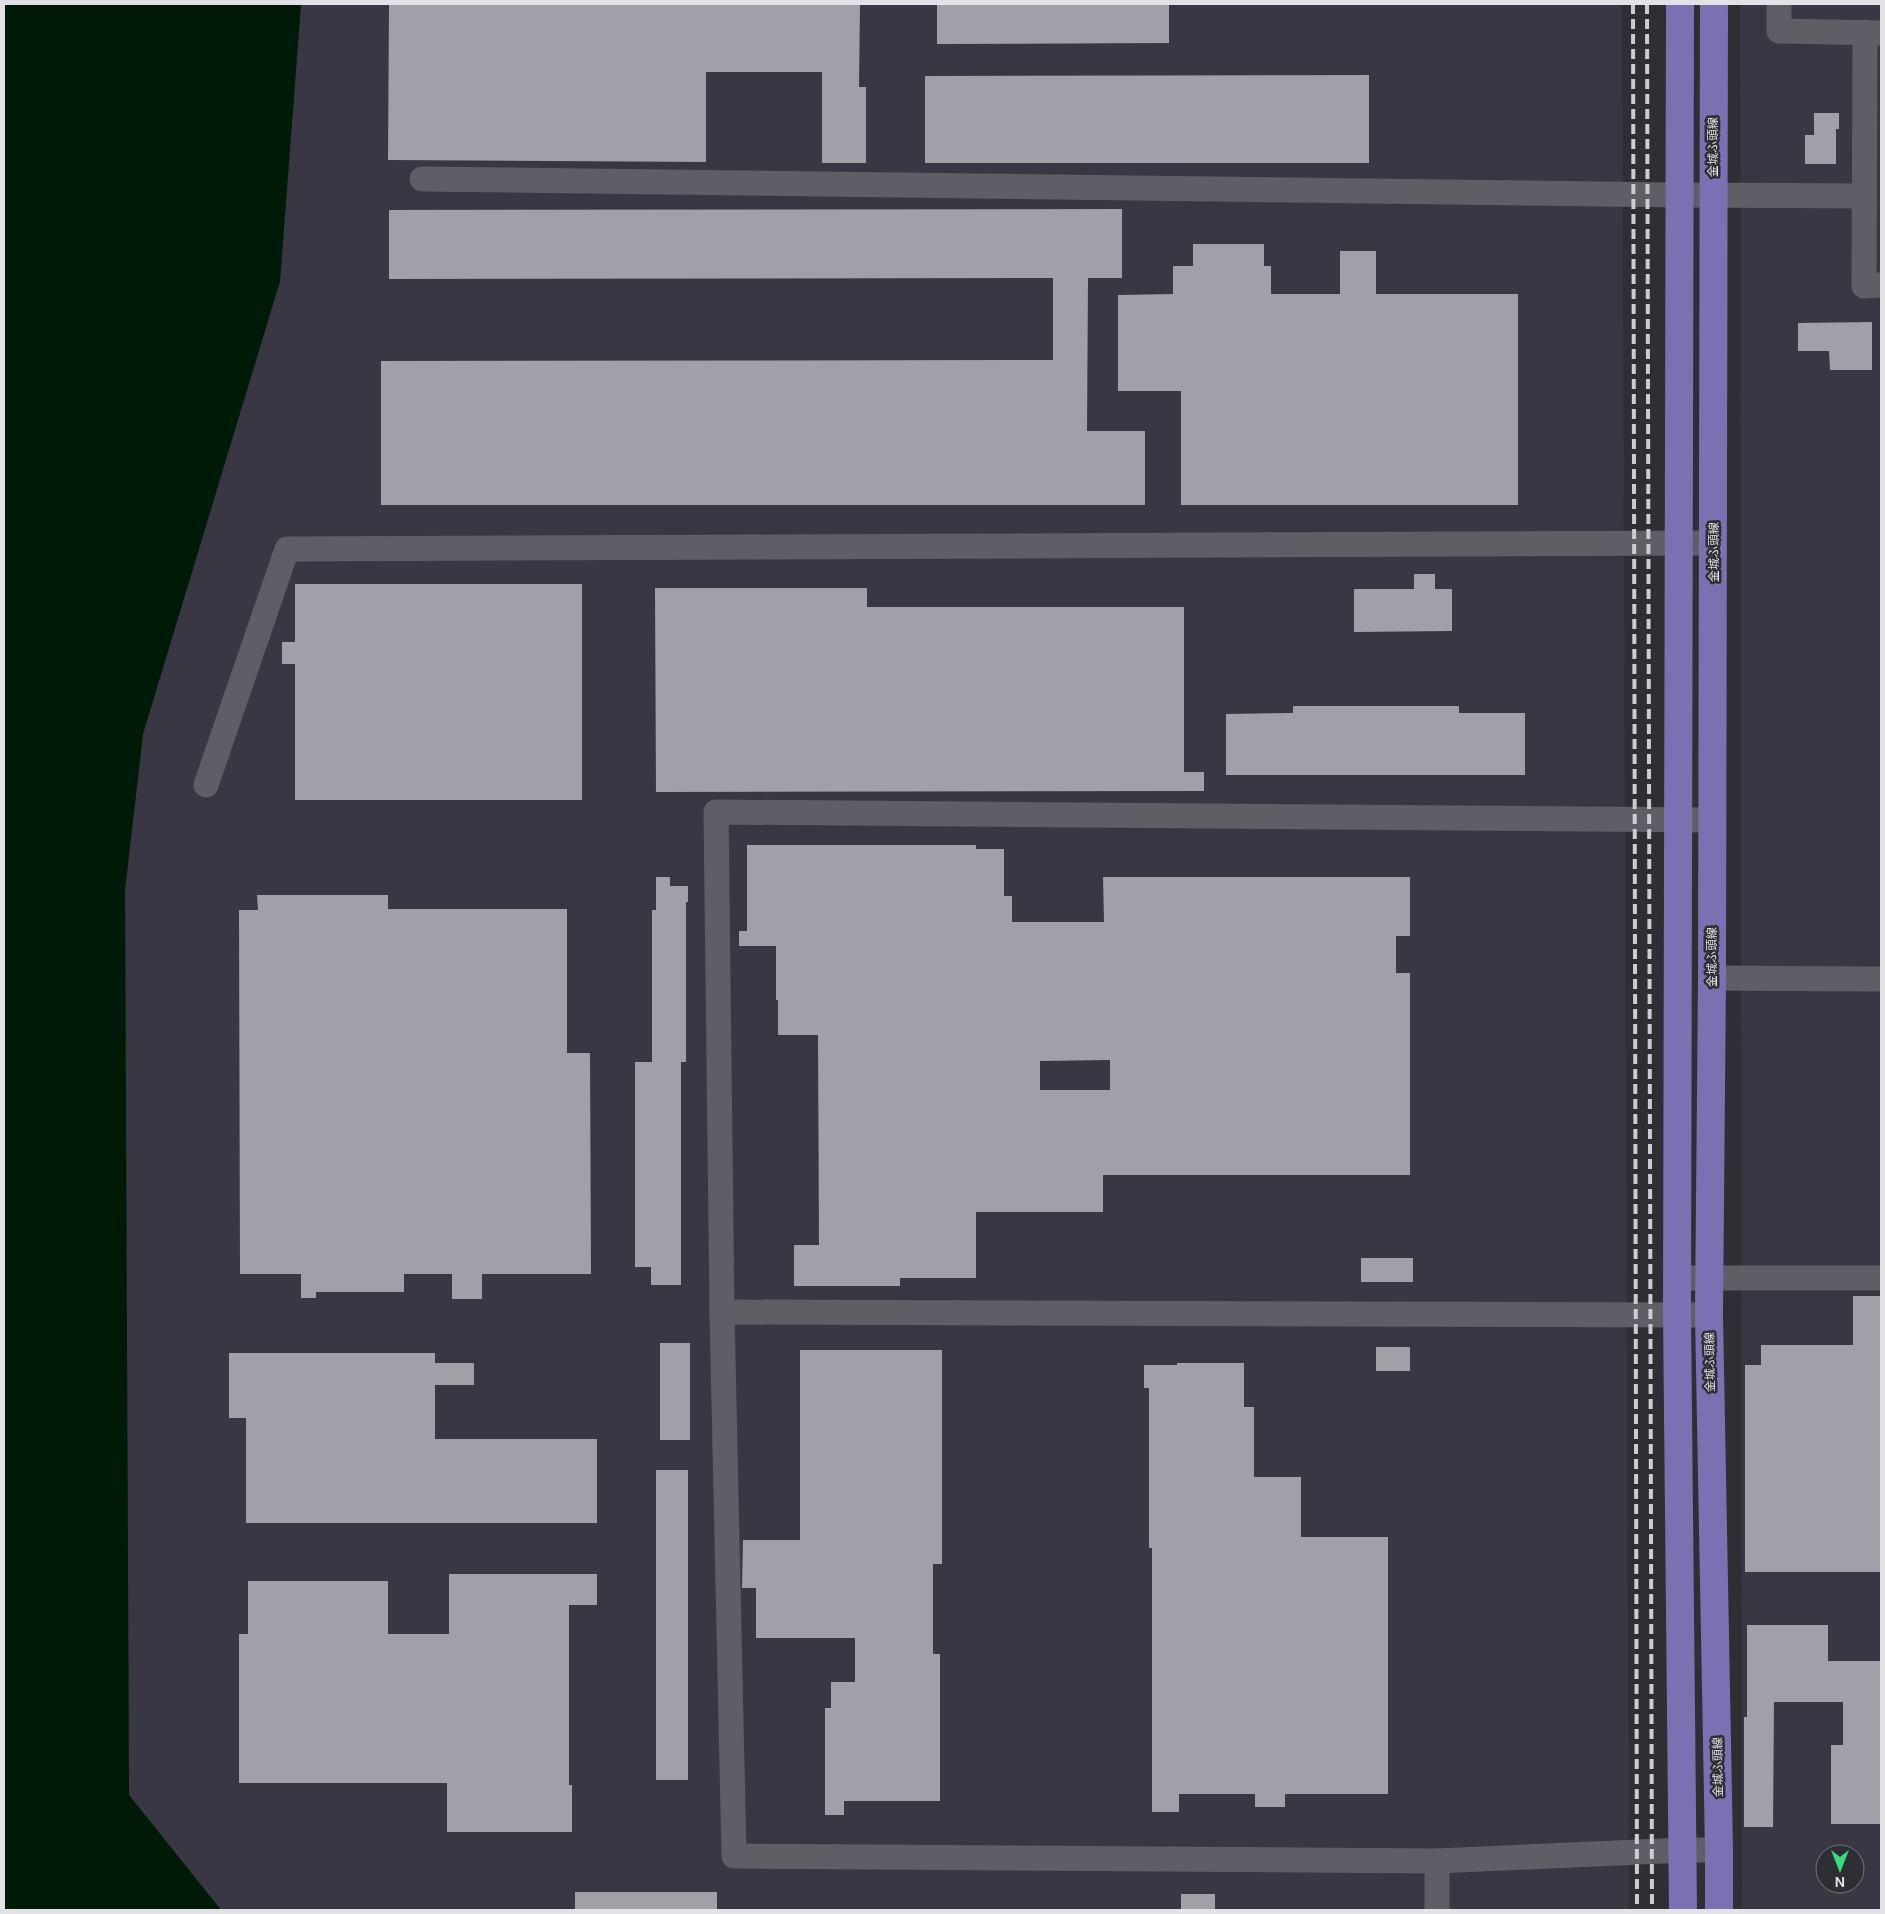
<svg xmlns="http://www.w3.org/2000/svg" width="1885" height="1914" font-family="'DM Sans','Noto Sans JP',sans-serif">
<rect width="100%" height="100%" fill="#2e2e35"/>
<g fill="#383743" fill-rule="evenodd">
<polygon points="301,4 1622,4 1629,1910 221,1910 129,1795 125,890 143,734 280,281"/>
<path d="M1740,4H1881V1910H1742ZM1825,1854H1855V1884H1825Z"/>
</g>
<polygon fill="#001a08" points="4,4 301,4 280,281 143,734 125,890 129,1795 221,1910 4,1910"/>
<g fill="#a1a0a9" fill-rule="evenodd">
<polygon points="389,4 860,4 859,87 866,87 866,163 822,163 822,72 706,72 706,162 388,160"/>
<polygon points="937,4 1169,4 1169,43 937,44"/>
<polygon points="1369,75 1369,163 925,163 925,76"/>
<polygon points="1814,113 1839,113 1839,129 1836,129 1836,164 1805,164 1805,135 1814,135"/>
<polygon points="1122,209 1122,278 1088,278 1087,431 1145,431 1145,505 381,505 381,361 1053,360 1053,278 389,279 389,210"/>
<polygon points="1193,244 1264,244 1264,266 1271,266 1271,294 1340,294 1340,251 1376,251 1376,294 1518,294 1518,505 1181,505 1181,391 1118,391 1118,295 1173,294 1173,266 1193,266"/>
<polygon points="1872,322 1872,370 1830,370 1829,351 1798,351 1798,323"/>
<polygon points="1414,574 1435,574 1435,589 1452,589 1452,631 1354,632 1354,589 1414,589"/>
<polygon points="295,584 582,584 582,800 295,800 295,664 282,664 282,642 295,642"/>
<polygon points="655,588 867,588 867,607 1184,607 1184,772 1204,772 1204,791 656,792"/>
<polygon points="1293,706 1459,706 1459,713 1525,713 1525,775 1226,775 1226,714 1293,713"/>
<path d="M747,845H976V849H1004V896H1012V922H1104L1103,877H1410V936H1396V973H1410V1175H1103V1212H976V1278H900V1286H794V1245H819L818,1035H778V1000H776V946H739V931H747ZM1110,1060V1090H1040V1061Z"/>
<polygon points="656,877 670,877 670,886 688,886 688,902 686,902 686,1062 681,1062 681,1285 651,1285 651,1267 635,1267 635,1062 652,1062 652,910 656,910"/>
<polygon points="257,895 388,895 388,909 567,909 567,1053 590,1053 591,1274 482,1274 482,1299 452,1299 452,1274 404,1274 404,1292 316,1292 316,1298 301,1298 301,1274 240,1274 239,910 258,910"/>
<rect x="1361" y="1258" width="52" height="24"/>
<polygon points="1853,1296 1881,1296 1881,1572 1745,1572 1745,1365 1761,1365 1761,1345 1853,1345"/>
<rect x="660" y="1343" width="30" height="97"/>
<rect x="1376" y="1347" width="34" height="24"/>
<polygon points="800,1350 942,1350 942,1564 933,1564 933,1654 940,1654 940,1801 844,1801 844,1815 825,1815 825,1708 831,1708 831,1682 855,1682 855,1638 756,1638 756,1588 742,1588 743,1540 800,1540"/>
<polygon points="229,1353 435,1353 435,1363 474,1363 474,1385 435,1385 435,1439 597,1439 597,1523 246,1523 246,1418 229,1418"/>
<polygon points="1177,1363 1244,1363 1244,1407 1254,1407 1254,1477 1301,1477 1301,1537 1388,1537 1388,1794 1285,1794 1285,1807 1255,1807 1255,1794 1179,1794 1179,1812 1152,1812 1152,1548 1149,1548 1149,1388 1144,1388 1144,1365 1177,1365"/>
<rect x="656" y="1470" width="32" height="310"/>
<polygon points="449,1574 597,1574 597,1605 569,1605 569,1785 572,1785 572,1832 447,1832 447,1783 239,1783 239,1634 248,1634 248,1581 388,1581 388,1634 449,1634"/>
<polygon points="1747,1625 1828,1625 1828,1661 1881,1661 1881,1824 1831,1824 1831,1745 1843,1745 1843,1702 1774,1702 1773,1827 1744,1827 1744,1717 1747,1717"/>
<rect x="575" y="1892" width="142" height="18"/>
<rect x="1181" y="1894" width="34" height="16"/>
</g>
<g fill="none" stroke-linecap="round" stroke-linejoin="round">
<g stroke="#5f5e66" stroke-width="25">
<polyline points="1779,4 1779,31 1881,33"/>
<polyline points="1865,32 1864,286 1881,285"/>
<polyline points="422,179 1680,195 1864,196"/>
<polyline points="206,785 287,549 1714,543"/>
<polyline points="1711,820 716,812 722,1312 734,1856 1437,1861 1684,1850 1719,1850"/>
<polyline points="1712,978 1881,979"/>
<polyline points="1677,1278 1881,1278"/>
<polyline points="722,1312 1709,1315"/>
<polyline points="1437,1861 1437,1910"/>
</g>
<g stroke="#7b70b2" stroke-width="28">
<polyline points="1680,4 1677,1314 1683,1910"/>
<polyline points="1714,4 1712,978 1709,1315 1719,1850 1719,1910"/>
</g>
<g stroke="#ccccd1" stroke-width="4" stroke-dasharray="10 5" stroke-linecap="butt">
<polyline points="1633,4 1637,1910"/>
<polyline points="1647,4 1652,1910"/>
</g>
</g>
<g text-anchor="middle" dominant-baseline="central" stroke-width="5" stroke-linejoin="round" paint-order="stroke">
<g font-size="12" fill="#e1e1e6" stroke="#2e2e35">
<text transform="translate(1713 147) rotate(-90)">金城ふ頭線</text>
<text transform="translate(1714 552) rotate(-90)">金城ふ頭線</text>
<text transform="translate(1712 957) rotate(-90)">金城ふ頭線</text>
<text transform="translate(1710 1362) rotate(-91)">金城ふ頭線</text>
<text transform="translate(1718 1767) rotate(-91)">金城ふ頭線</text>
</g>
</g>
<rect width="1885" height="1914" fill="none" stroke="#e1e1e6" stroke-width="10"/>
<g transform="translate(1840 1869) rotate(180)"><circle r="24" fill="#2e2e35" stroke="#76767c"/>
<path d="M0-4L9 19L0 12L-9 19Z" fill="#41d77c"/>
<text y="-8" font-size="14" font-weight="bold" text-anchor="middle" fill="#e1e1e6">N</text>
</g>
</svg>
